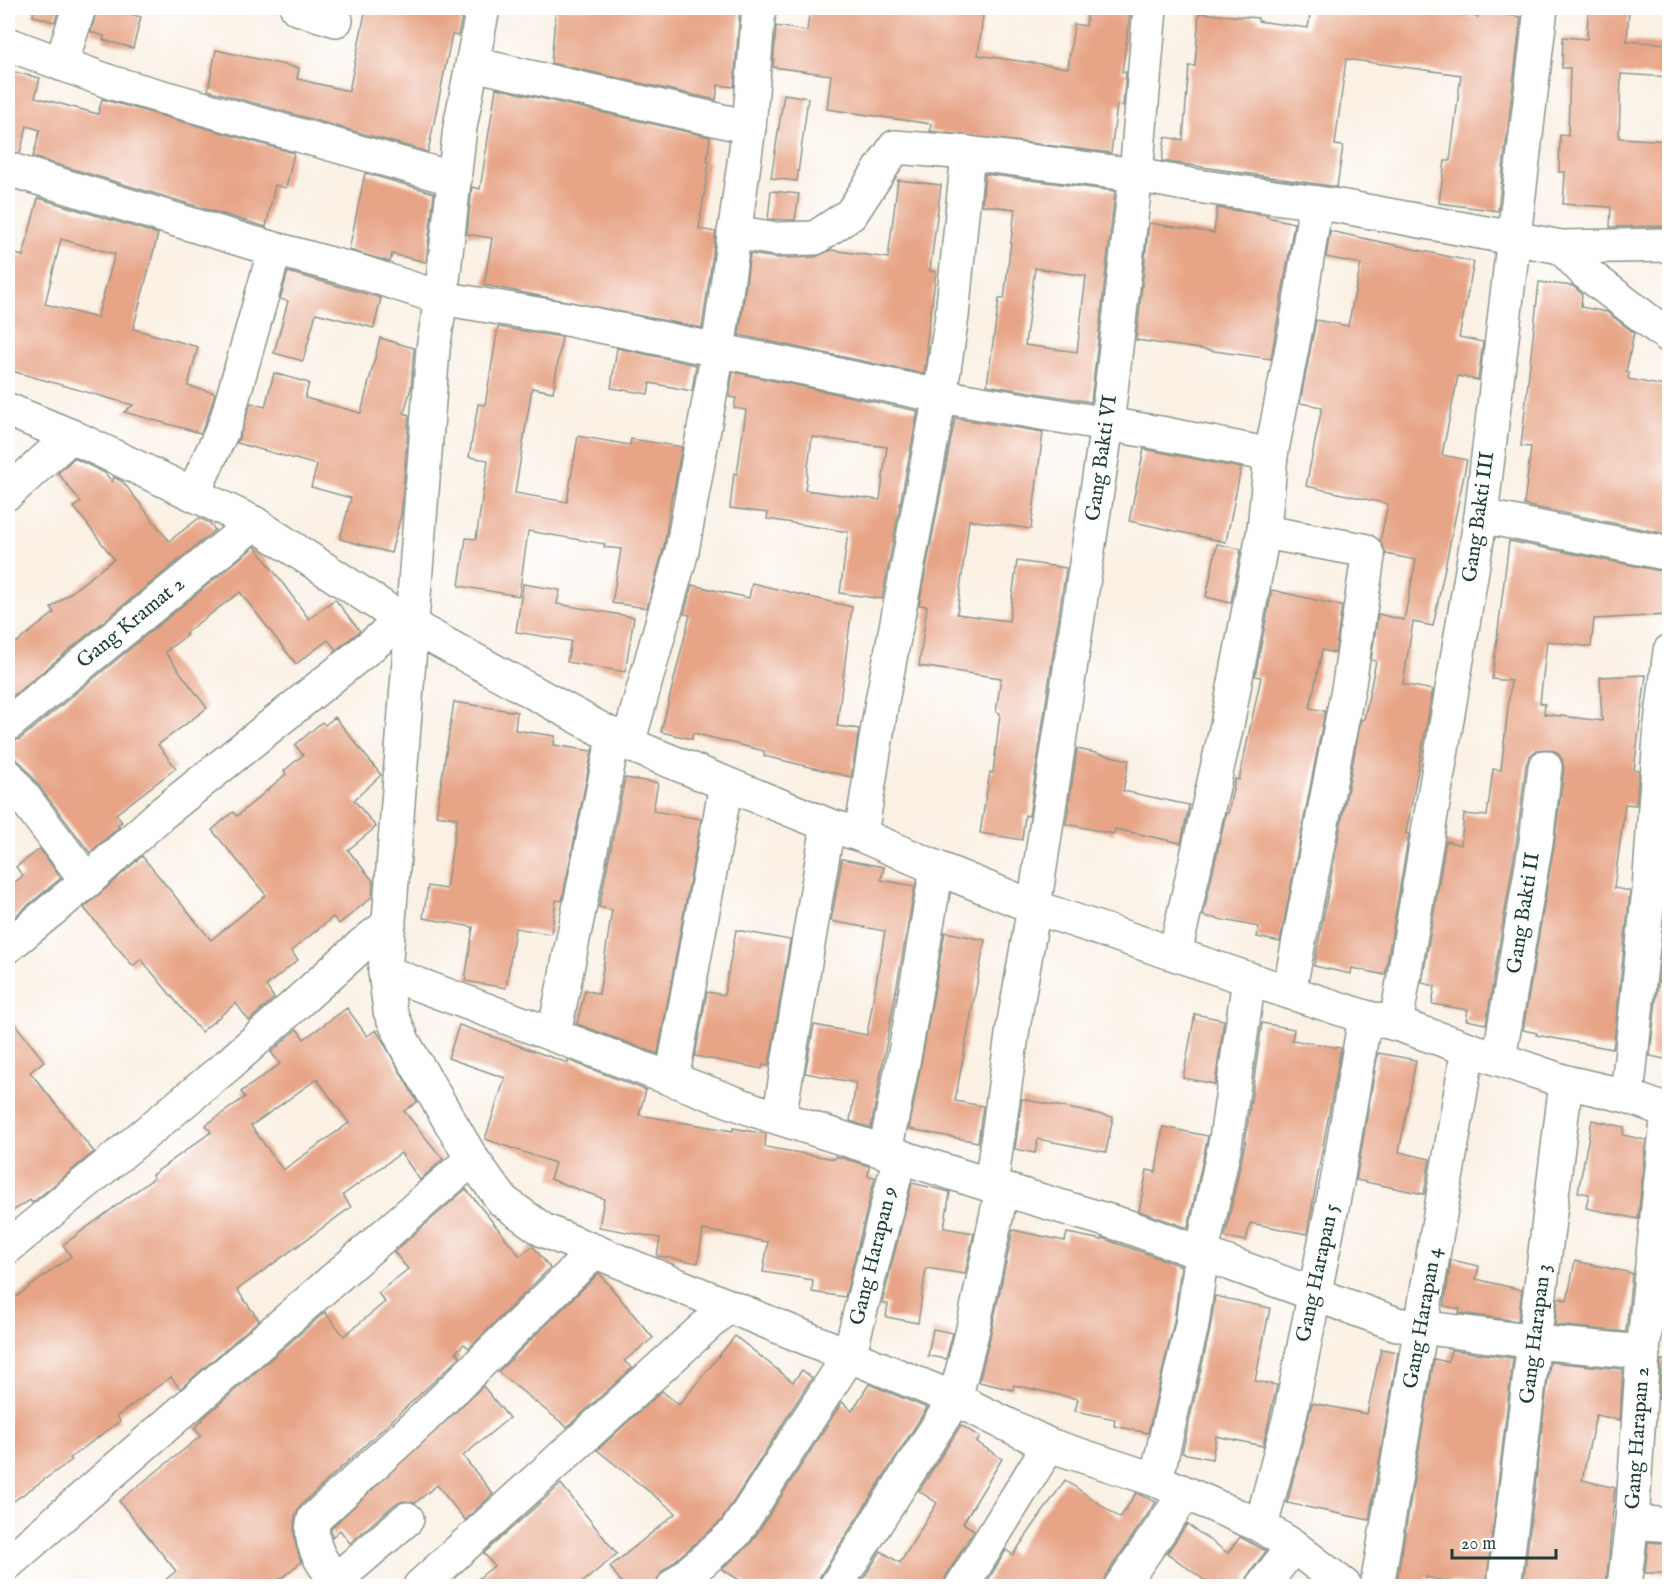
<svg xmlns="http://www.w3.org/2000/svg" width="1677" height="1594" font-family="'IM FELL English',serif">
<rect width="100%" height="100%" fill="#fff"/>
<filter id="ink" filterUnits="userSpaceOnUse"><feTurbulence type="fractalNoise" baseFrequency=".0167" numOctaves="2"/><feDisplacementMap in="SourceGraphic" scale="12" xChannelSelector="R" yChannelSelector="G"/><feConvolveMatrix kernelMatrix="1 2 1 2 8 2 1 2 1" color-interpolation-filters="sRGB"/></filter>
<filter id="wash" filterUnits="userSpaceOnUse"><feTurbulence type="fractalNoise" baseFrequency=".008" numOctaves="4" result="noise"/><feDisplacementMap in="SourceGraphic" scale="24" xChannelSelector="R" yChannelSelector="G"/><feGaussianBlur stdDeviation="1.35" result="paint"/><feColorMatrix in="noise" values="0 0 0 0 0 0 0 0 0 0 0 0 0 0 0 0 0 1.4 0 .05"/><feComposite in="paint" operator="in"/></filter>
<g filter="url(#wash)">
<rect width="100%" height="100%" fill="#faf0e3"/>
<g id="blocks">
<g fill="#e7a486" fill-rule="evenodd">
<polygon points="34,8 59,8 55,22 33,16"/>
<polygon points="97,8 135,8 133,15 141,17 133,48 103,40 104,36 91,32"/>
<polygon points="366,8 464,8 458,36 452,34 428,152 208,90 216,50 299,68 297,79 349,91"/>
<polygon points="556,8 740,8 734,87 718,85 716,100 551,63"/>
<polygon points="810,8 984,8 978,55 1068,68 1074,24 1086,26 1088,8 1131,8 1122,72 1126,72 1123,106 1117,105 1111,153 930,131 931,124 827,109 831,75 773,67 776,26 807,31"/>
<polygon points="1311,8 1401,8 1478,17 1479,11 1521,17 1498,211 1439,203 1445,161 1450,161 1461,75 1346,59 1335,145 1343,146 1337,187 1162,161 1165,137 1183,140 1189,66 1195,66 1199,13 1258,18 1258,21 1308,28"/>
<polygon points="1588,8 1629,8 1627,41 1670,44 1670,77 1621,74 1619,138 1670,141 1670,226 1610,227 1611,207 1563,204 1565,172 1559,172 1560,135 1568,136 1570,68 1562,68 1563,37 1587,39"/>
<polygon points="14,72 40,78 35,97 98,114 102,99 294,153 286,188 275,185 266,227 33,157 40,130 27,126 20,153 8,151 8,90 9,90"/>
<polygon points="496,88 710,137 707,161 709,162 699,229 716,232 702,328 484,285 492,238 467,234 472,187 480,189"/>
<polygon points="784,94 808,98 797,181 771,178"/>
<polygon points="365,173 434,193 426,262 392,254 390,262 349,250"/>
<path d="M985,174L1115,191L1091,402L987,385L999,299H1004L1015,209L982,205ZM1035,268L1086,276L1077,352L1025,345Z"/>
<polygon points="898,180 941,185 930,271 936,272 926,347 928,347 924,374 739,335 750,254 776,258 815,257 831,250 888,258"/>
<polygon points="771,191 799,194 795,220 768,219"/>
<path d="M38,198L158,234L133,329L198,347L188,386L215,393L208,416L201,433L124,412L133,405L8,370V252L23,256ZM61,239L115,254L97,318L45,304Z"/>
<polygon points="1217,208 1268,215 1267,217 1294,223 1271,359 1136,340 1149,223 1214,233"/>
<polygon points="1330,231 1474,262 1459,337 1483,342 1478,380 1458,376 1442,455 1467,460 1433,626 1413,622 1403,684 1433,690 1406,833 1409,834 1385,975 1352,968 1351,974 1314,966 1361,719 1364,720 1376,661 1371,660 1378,614 1404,620 1416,560 1386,554 1380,541 1388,504 1306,486 1322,407 1300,403 1316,320 1348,326 1361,264 1326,257"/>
<polygon points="288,272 381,298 374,328 316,313 303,361 274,353 288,301 280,299"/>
<polygon points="1539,282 1573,286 1582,294 1581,307 1607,312 1634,333 1626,372 1629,372 1628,379 1670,387 1670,522 1667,534 1524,505 1531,447 1521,446"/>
<polygon points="498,327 562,337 553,392 532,388 515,493 567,502 578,436 630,445 631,439 682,447 673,494 672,493 664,547 647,608 612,603 621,549 604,547 605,544 528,531 519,596 459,586 466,538 476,539 488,460 469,457 478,404 485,405"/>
<polygon points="380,338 414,348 411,388 404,413 409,415 401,515 391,553 340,539 351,498 311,487 317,465 237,443 251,403 265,407 274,373 309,383 305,398 361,413"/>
<polygon points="617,348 696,365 692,391 650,383 648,394 611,388"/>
<path d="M733,372L918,411L882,599L840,593L848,532L767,519L768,513L730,508L734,473L737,474L746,410L734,408L736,398L729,397ZM812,437L887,447L880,500L805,490Z"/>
<polygon points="955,418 1043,432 1031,529 969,520 957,614 1009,621 1017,561 1066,568 1029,816 1025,815 1022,840 980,833 990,772 993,773 1000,713 996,712 1001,678 919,666 927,606 919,605"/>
<polygon points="1144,449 1241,468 1226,542 1129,521"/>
<polygon points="74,458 105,473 112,482 114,477 123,482 169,541 199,518 210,523 215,530 8,700 8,649 54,613 51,608 114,559 74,507 81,502 58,473"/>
<polygon points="1509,541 1666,572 1668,615 1594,619 1591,647 1547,641 1540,703 1545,704 1544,714 1602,721 1600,677 1646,675 1634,770 1639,771 1636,805 1625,804 1614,888 1630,891 1613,1049 1536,1035 1537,1033 1523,1030 1554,845 1564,769 1562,759 1557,752 1548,749 1537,750 1530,756 1526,765 1517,839 1486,1024 1466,1020 1468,1010 1432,1004 1435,986 1422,983 1446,841 1461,845 1464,814 1487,816 1493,769 1501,770 1511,681 1492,679"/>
<polygon points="1217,544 1241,549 1231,603 1206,597"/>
<polygon points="255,546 309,619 335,599 360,631 336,650 328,640 296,664 240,592 185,633 187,635 165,652 207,708 158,745 176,768 116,814 122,822 117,825 119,827 90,853 23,765 16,759 8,758 8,742 20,739"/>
<polygon points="752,583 852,607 837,726 859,729 851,777 764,756 764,751 693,733 692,739 661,732 690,615 684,614 692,585 749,598"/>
<polygon points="523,584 560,590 557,604 634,617 625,672 567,662 571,641 516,632"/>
<polygon points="1272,590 1342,606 1335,653 1322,650 1310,708 1325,711 1280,942 1257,937 1259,927 1203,916 1226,813 1228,813 1235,779 1239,780 1261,677 1255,676"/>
<polygon points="454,702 517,712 515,730 555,736 554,745 592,751 562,901 556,900 551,934 515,928 506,988 465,981 473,927 423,918 428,886 446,889 457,818 436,815"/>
<polygon points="335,717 381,775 354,800 376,827 348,850 373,881 372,897 339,924 333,917 291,951 298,960 266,986 274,998 249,1021 236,1003 201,1032 141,959 133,966 84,908 142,856 211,940 266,895 212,830 233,812 237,816 286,774 284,771 303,755 295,745 322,722 325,725"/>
<polygon points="1077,749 1129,760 1123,791 1189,805 1181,843 1115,829 1114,834 1066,824"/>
<polygon points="625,778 658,783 653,811 701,819 658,1054 577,1024 585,990 599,994 612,910 599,907"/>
<polygon points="40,849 61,878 8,922 8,887 23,876 16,867"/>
<polygon points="842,859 884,867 881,880 915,886 871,1128 850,1121 856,1083 805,1073 814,1025 867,1035 885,931 831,921"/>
<polygon points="1666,910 1670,910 1670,1060 1650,1056"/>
<polygon points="736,930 790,940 769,1066 763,1065 762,1069 695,1056 707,992 724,995"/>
<polygon points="945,932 985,940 955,1101 983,1106 978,1142 909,1129"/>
<path d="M347,1008L367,1036L376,1030L381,1038L417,1102L404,1111L443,1159L420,1180L401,1153L343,1195L351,1207L237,1290L259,1320L180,1389L171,1377L117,1416L120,1421L70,1458L72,1460L8,1505V1303L71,1256L63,1245L154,1178L152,1175L211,1132L206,1125L245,1097L241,1092L280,1064L271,1052L297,1029L304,1039ZM317,1079L349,1123L283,1170L251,1126Z"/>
<polygon points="1195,1014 1224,1020 1215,1084 1183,1078"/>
<polygon points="8,1015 44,1061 30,1072 94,1152 32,1203 30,1200 8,1214"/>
<polygon points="1262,1023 1294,1029 1292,1040 1341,1048 1307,1234 1250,1223 1246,1241 1225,1237 1245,1142"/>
<polygon points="459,1025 568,1063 568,1060 646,1090 639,1115 733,1131 733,1128 766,1134 765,1147 835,1159 835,1156 869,1166 868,1176 875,1177 845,1297 812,1292 813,1280 763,1272 768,1242 703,1230 698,1263 657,1256 660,1238 599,1227 604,1199 550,1179 555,1163 485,1139 505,1078 448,1058"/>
<polygon points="1378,1053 1416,1060 1399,1152 1430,1159 1424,1194 1356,1180"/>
<polygon points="1022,1099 1113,1117 1106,1152 1038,1139 1035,1153 1015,1149"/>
<polygon points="1592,1120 1624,1127 1623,1135 1646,1140 1638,1219 1586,1208 1589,1194 1578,1192"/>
<polygon points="1163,1127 1208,1136 1188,1228 1139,1211 1147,1170 1156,1172"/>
<polygon points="912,1183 950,1192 944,1228 974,1233 965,1274 926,1268 918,1323 886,1317 888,1304 882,1303"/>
<polygon points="466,1189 520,1256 533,1246 550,1268 469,1348 464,1344 456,1352 460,1357 301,1505 295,1516 294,1529 295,1542 301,1562 271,1587 157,1587 176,1571 119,1501 201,1436 194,1428 203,1420 202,1419 325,1312 344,1336 385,1302 378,1293 408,1269 394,1252"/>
<polygon points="1013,1230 1065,1241 1067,1233 1102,1240 1102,1238 1181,1266 1174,1322 1148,1433 1114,1426 1115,1419 1075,1411 1078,1399 1014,1385 1013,1390 979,1382 990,1337"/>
<polygon points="1451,1260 1479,1266 1476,1279 1522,1290 1518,1321 1459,1313 1460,1309 1444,1306"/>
<polygon points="1575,1261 1632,1273 1626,1332 1555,1325 1558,1298 1567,1300"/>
<polygon points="599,1273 653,1338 624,1361 632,1368 567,1427 498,1372"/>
<polygon points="1215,1296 1270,1308 1255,1381 1277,1385 1263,1446 1216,1436 1212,1459 1182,1453 1210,1329"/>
<polygon points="933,1329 953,1333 946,1359 928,1356"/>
<polygon points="735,1336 793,1382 802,1370 812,1378 721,1521 662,1572 656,1583 652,1587 625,1587 610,1567 676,1513 597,1450 662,1391 679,1405"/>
<polygon points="1381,1349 1398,1352 1369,1520 1287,1503 1312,1403 1367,1414"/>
<polygon points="1451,1350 1513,1358 1486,1587 1476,1587 1426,1577 1423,1587 1396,1587 1434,1359 1448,1362"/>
<polygon points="1661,1360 1670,1361 1670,1401 1659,1399"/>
<polygon points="1550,1362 1623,1369 1620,1420 1596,1415 1582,1480 1615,1488 1606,1587 1523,1587"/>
<polygon points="869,1384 927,1408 820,1576 817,1587 750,1587 722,1569 751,1543 842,1402 852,1411"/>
<polygon points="483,1386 509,1418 463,1456 493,1494 465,1520 437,1485 415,1503 404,1501 395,1504 350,1543 340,1530 332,1537 331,1528"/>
<polygon points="961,1425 980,1437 977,1442 1002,1459 963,1523 974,1530 946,1576 943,1587 858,1587 881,1551 900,1563 937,1503 919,1491"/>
<polygon points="1065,1480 1120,1518 1136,1493 1156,1502 1106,1575 1102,1587 984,1587 1006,1550 1013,1555"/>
<polygon points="561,1484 617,1554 577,1587 468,1587 494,1566 484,1553"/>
<polygon points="1187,1524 1228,1553 1240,1537 1266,1551 1248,1575 1245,1587 1214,1587 1167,1553"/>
<polygon points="1648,1542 1670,1544 1670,1573 1645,1573"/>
</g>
</g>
</g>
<g filter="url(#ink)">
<use href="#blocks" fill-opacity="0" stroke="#8c968c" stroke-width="1.5"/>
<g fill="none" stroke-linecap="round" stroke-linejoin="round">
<defs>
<g id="minor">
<polyline points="297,8 336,20"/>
<polyline points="483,8 460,127 441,298 433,349 385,972 390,1011 404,1043 472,1159 503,1201 543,1230 955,1399 1049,1445 1156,1480 1261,1526 1293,1546 1345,1586"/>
<polyline points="8,44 113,83 455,179"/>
<polyline points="61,64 79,8"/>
<polyline points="473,64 749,127"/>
<polyline points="8,169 249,242 364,273 441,298 567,319 940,396 1160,433 1271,455 1264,529 1270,533 1363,550 1366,552 1368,557 1349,684 1289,992"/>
<polyline points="734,232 776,239 815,238 851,214 895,147 968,153 1136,175 1190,185 1339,206 1561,247 1670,245"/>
<polyline points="1561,247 1586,273 1670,337"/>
<polyline points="8,410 71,436 254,523 412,626 628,744 828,825 861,835 937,868 1034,907 1249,979 1365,1017 1396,1024 1566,1082 1627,1096 1670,1112"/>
<polyline points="1271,455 1296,327 1316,203"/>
<polyline points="8,493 71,436"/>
<polyline points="193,494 226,422 275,249"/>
<polyline points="1481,516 1670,554"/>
<polyline points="8,724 254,523"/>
<polyline points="628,744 682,551 718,351 749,127 759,8"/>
<polyline points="8,776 87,881"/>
<polyline points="861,835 882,701 940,396 952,316 968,153"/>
<polyline points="1649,889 1661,724 1670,651"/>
<polyline points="8,946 87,881 160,815 403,620"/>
<polyline points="1175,953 1227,725 1264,529"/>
<polyline points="385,972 754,1110 1002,1189 1126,1226 1397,1324 1535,1342 1643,1352"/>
<polyline points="1396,1024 1481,516 1541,8"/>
<polyline points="554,1034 614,735"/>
<polyline points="1499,1059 1536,842 1545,767"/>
<polyline points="672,1079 726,785"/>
<polyline points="1627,1096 1649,889 1668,882"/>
<polyline points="779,1118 828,825"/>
<polyline points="885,1152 905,1052 937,868"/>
<polyline points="991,1185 1013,1028 1034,907 1107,425 1136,175 1150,8"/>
<polyline points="8,1247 228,1065 363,944 389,924"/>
<polyline points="1156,1480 1192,1325 1202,1253 1226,1139 1249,979"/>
<polyline points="1632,1522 1670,1525"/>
<polyline points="1261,1526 1290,1416 1337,1182 1365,1017"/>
<polyline points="8,1563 472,1159"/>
<polyline points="336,1580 407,1519"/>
<path d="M342,1586C325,1569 307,1544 314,1519L424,1418L595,1251"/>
<polyline points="420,1586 728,1306"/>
<polyline points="674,1586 735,1533 849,1356 900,1156"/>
<polyline points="836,1586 955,1399 972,1333 1002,1189"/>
<polyline points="962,1586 1049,1445"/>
<polyline points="1121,1586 1185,1494"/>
<polyline points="1263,1586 1293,1546"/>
<polyline points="1377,1586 1468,1049"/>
<polyline points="1504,1586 1566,1082"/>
<polyline points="1624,1586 1632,1522 1643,1352 1668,1111"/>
</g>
</defs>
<use href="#minor" stroke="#8c968c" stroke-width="36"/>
<use href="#minor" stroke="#fff" stroke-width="33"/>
</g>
</g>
<g text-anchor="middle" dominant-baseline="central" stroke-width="4.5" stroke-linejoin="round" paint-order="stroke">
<g font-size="21" fill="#1f3d34" stroke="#fff">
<text transform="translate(1102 458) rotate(-82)">Gang Bakti VI</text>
<text transform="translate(1479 517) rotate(-82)">Gang Bakti III</text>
<text transform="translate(131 623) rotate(-39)">Gang Kramat 2</text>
<text transform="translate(1524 913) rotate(-81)">Gang Bakti II</text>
<text transform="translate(874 1256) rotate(-76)">Gang Harapan 9</text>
<text transform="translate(1318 1273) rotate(-78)">Gang Harapan 5</text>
<text transform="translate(1423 1318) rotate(-80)">Gang Harapan 4</text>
<text transform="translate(1536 1334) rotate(-83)">Gang Harapan 3</text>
<text transform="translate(1638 1438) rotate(-86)">Gang Harapan 2</text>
</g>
</g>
<rect width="1677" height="1594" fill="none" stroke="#fff" stroke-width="30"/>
<path d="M1452 1549v9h104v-9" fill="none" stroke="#1f3d34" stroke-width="3"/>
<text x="1461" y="1549" font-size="18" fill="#1f3d34" stroke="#ffffff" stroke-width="4.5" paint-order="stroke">20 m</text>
</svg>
